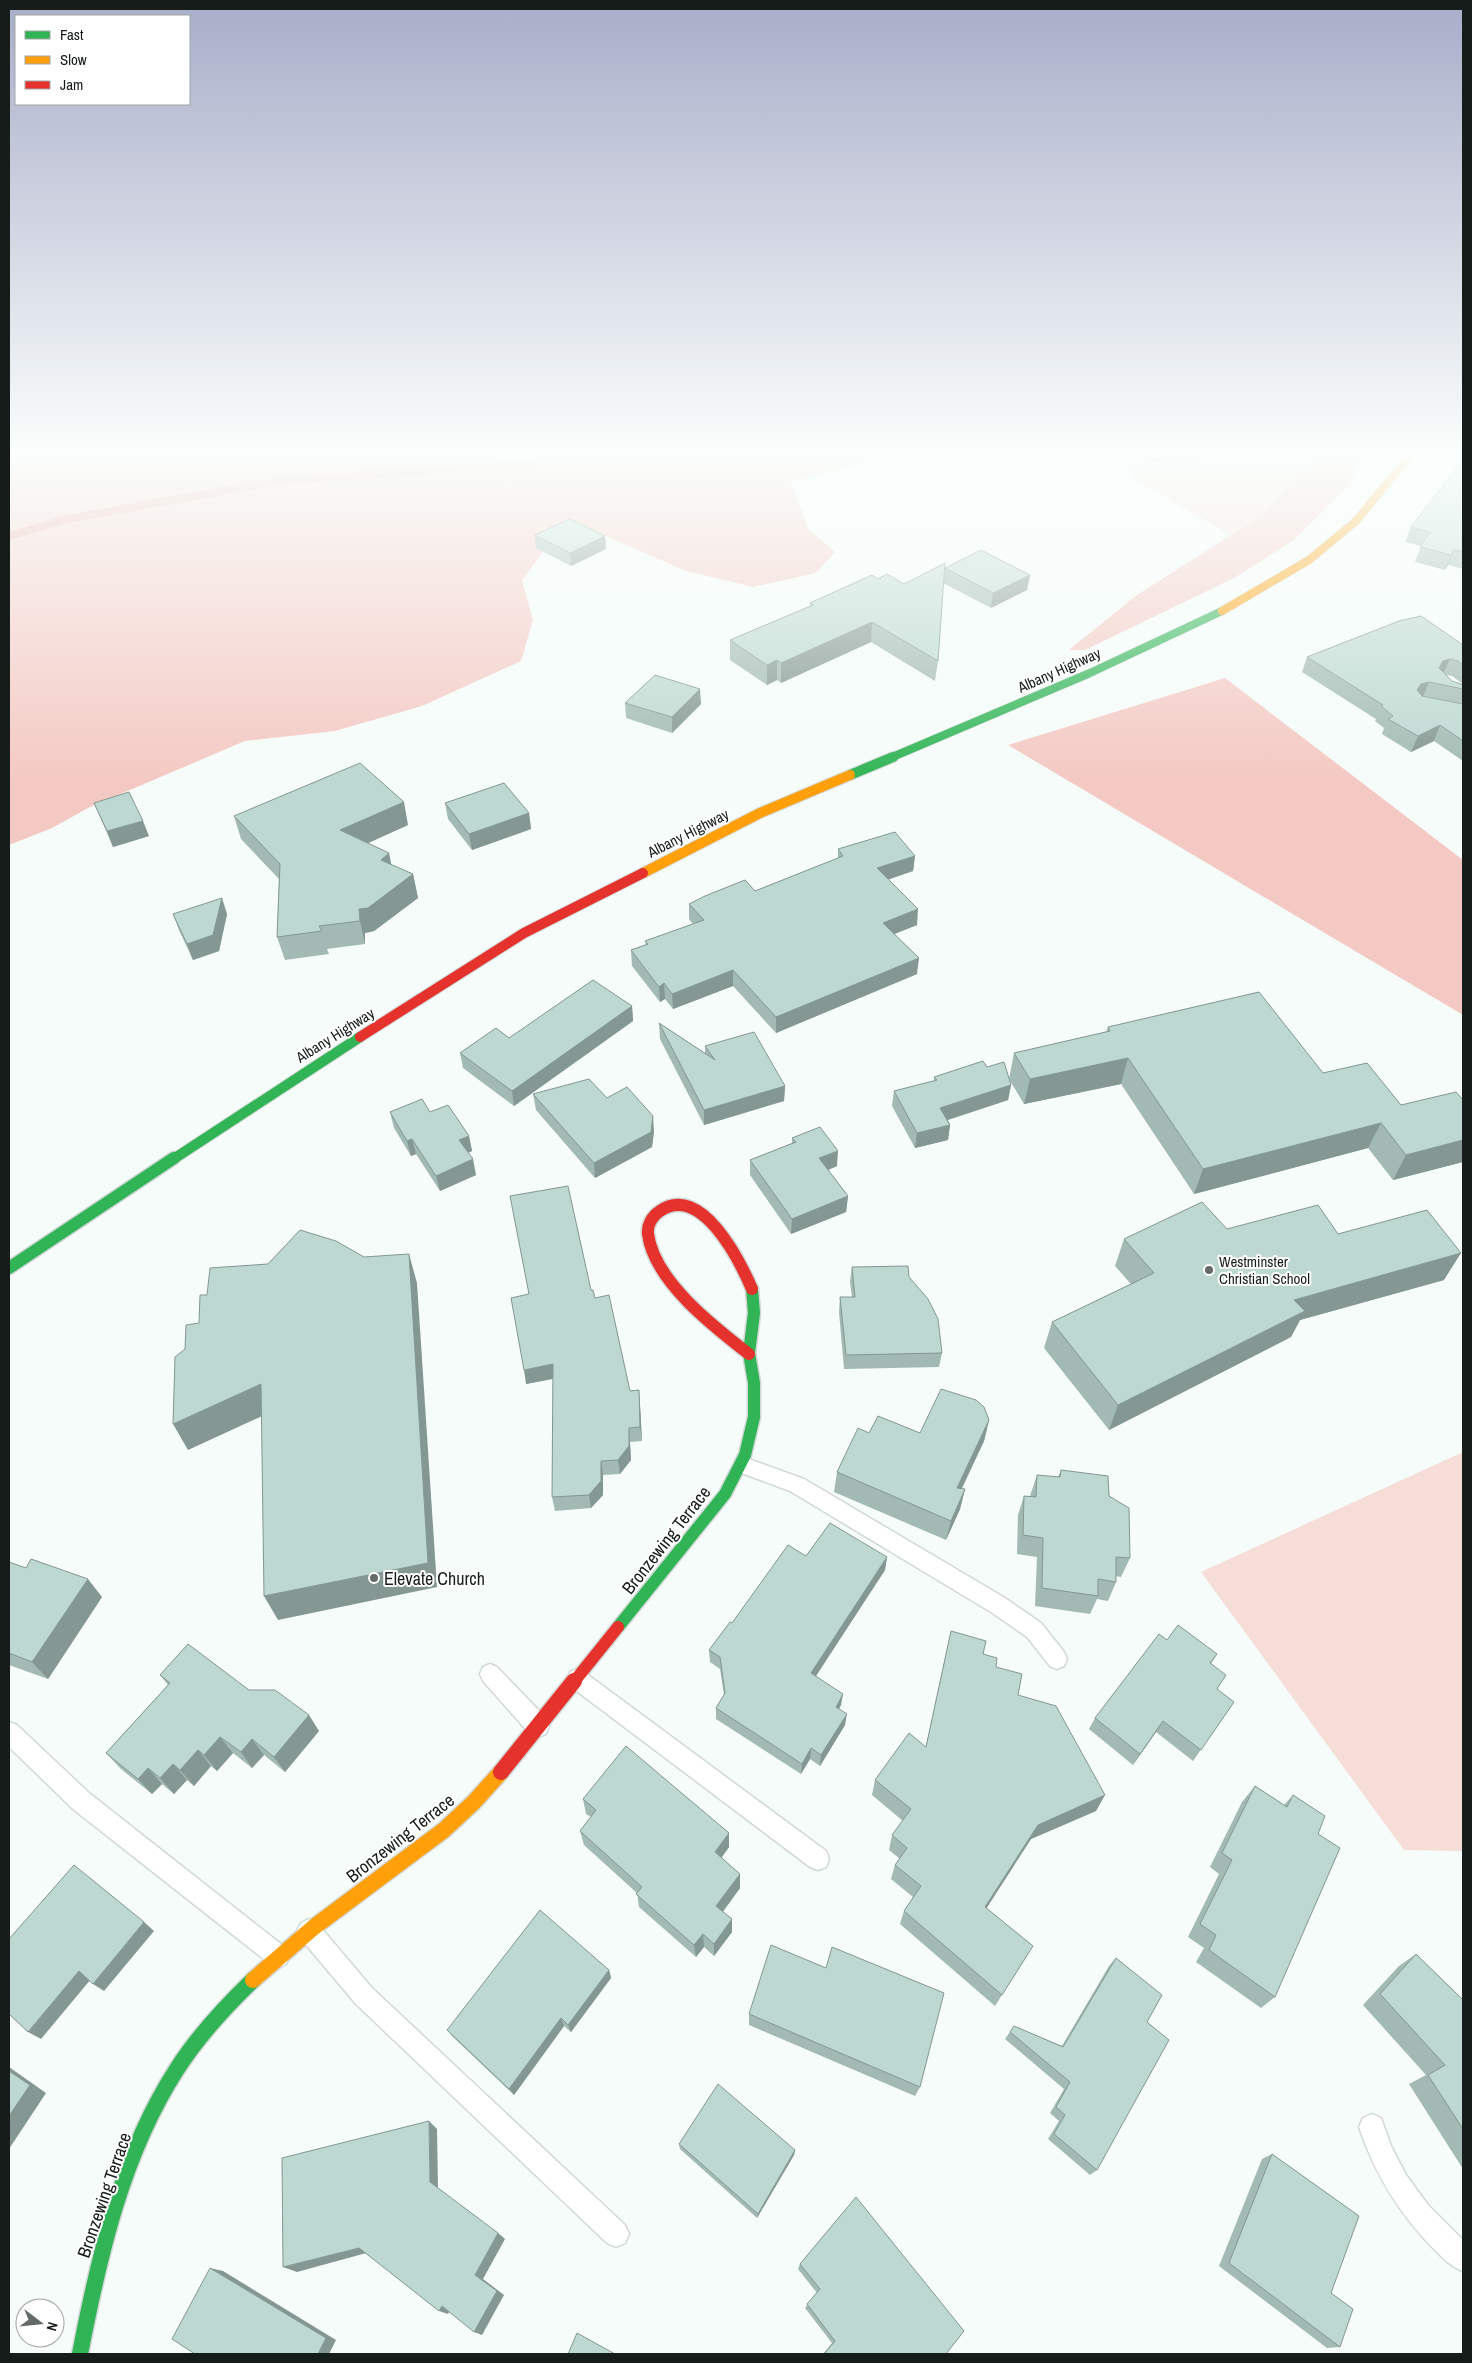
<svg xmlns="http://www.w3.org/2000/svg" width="1472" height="2363" font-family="'Archivo Narrow',sans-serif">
<rect width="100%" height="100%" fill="#f5fcf9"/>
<g fill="#f6ddd7">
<polygon points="1102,449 1325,449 1264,514 1231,535 1135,480"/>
<polygon points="1463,1452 1463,1851 1404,1850 1201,1572"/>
</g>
<g fill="#f4c9c3">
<polygon points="9,449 885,449 876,461 791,481 808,529 835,552 816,573 753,587 686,571 601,534 553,537 522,581 533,620 521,661 422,706 335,731 245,741 90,807 52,828 9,845"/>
<polygon points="1325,449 1367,449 1350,484 1294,540 1236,577 1085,650 1069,650 1137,595 1264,514"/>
<polygon points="1225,678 1463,860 1463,1015 1008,745"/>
</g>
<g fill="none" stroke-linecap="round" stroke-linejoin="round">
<polyline stroke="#e8a29b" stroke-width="8" points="9,536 67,519 285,480 510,466 587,449"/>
<defs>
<g id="lane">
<polygon points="743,1457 804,1479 1005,1598 1041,1623 1064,1652 1067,1659 1064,1666 1057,1669 1050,1666 1027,1637 991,1612 790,1491 736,1471 734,1465 736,1459"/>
<polygon points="490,1664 497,1667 546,1718 549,1726 546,1734 538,1737 530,1734 483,1681 480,1674 483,1667"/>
<polygon points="577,1669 584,1672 826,1851 829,1859 826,1867 818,1870 810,1867 570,1686 567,1679 570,1672"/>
<polygon points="9,1722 17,1725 89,1793 286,1948 290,1956 286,1964 278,1968 270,1964 73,1809 9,1747"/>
<polygon points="309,1919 317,1923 372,1988 625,2225 629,2234 625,2243 616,2247 607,2243 356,2004 301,1939 297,1931 301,1923"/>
<path d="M1372,2114L1381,2118L1391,2146L1406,2175L1428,2205L1463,2240V2271C1451,2267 1442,2257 1433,2248C1398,2212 1375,2174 1359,2127L1363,2118Z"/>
</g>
<polyline id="fast-far3" points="890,758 1090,673 1222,611"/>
<g id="fast-far2">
<polyline points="850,775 893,757"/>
<polyline points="172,1160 360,1037"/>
</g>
<g id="fast-far1">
<polyline points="9,1268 174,1158"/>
<polyline points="618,1627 725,1494 745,1455 754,1417 754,1383 749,1353 754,1313 752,1289"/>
</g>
<path id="fast" d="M80,2354C99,2256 122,2154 177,2069C198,2036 225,2007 253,1980"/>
<polyline id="slow-far2" points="1222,611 1309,560 1356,521 1415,449"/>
<polyline id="slow-far1" points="643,873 760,813 850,775"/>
<polyline id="slow" points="253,1980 314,1927 444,1830 474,1802 501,1772"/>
<polyline id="jam-far2" points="360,1037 524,933 643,873"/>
<g id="jam-far1">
<path d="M749,1354C714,1327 654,1281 648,1234C647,1225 652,1216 660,1211C701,1183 739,1259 752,1289"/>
<polyline points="573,1683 618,1627"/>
</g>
<polyline id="jam" points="501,1772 574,1681"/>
</defs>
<use href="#lane" stroke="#d2d8d6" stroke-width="3"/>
<use href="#fast-far3" stroke="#d2d8d6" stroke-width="9"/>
<use href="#fast-far2" stroke="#d2d8d6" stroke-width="12"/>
<use href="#fast-far1" stroke="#d2d8d6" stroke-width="15"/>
<use href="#fast" stroke="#d2d8d6" stroke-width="19"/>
<use href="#slow-far2" stroke="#d2d8d6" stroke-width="9"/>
<use href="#slow-far1" stroke="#d2d8d6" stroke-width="12"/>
<use href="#slow" stroke="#d2d8d6" stroke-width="19"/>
<use href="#jam-far2" stroke="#d2d8d6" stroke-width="12"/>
<use href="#jam-far1" stroke="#d2d8d6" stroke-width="15"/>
<use href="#jam" stroke="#d2d8d6" stroke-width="19"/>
<use href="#lane" fill="#fefffe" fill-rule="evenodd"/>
<use href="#fast-far3" stroke="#30b455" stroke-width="8"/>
<use href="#fast-far2" stroke="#30b455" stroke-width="10"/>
<use href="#fast-far1" stroke="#30b455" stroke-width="12"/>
<use href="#fast" stroke="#30b455" stroke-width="16"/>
<use href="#slow-far2" stroke="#ff9f0a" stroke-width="8"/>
<use href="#slow-far1" stroke="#ff9f0a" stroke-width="10"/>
<use href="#slow" stroke="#ff9f0a" stroke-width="16"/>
<use href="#jam-far2" stroke="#e5322d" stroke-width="10"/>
<use href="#jam-far1" stroke="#e5322d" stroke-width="12"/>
<use href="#jam" stroke="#e5322d" stroke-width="16"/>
</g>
<g fill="#a2bab3" fill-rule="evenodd">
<polygon points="1137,449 1282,449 1149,463"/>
<polygon points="1463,488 1463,569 1448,565 1445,570 1415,562 1421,546 1405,542 1411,527"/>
<polygon points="535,535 605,536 606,549 571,566 536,548"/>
<polygon points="945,568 1030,575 1027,590 991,608 943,583 938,661 935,681 871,642 781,683 777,680 767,685 730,660 730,640 810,606 810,603 878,579 904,584"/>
<path d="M1463,645V761L1434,741L1411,752L1382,734L1384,728L1375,721L1376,719L1302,672L1307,657ZM1446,675L1452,676L1463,684L1452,681Z"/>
<polygon points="625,703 701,704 672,733 626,718"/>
<polygon points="94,803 149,836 113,847"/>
<polygon points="445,803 529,813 531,829 472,850 448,819"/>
<polygon points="234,816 408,825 368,843 392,865 413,874 418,898 374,931 365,933 365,944 327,949 329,954 285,960 277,937 279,879 241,839"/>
<polygon points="838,849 915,856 913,871 888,879 917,925 894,934 917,974 776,1033 733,986 673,1009 665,999 660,1002 632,966 631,950 646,945 645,941 693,924 689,919 689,904 755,891 838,858"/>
<polygon points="173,914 227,914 219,951 193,960 179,930"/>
<polygon points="632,1006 633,1021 514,1106 463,1068 460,1053 509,1038"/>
<polygon points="659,1023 705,1053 705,1046 785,1086 784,1101 704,1125 660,1039"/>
<polygon points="1108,1027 1323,1073 1401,1105 1463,1100 1463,1162 1393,1180 1368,1148 1194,1194 1121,1084 1024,1104 1009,1079 1011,1085 1008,1100 948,1120 950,1125 948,1140 915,1148 892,1106 894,1091 934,1081 934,1077 987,1067 1009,1079 1014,1053 1106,1032"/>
<polygon points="533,1094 607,1098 654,1132 652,1147 595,1178 536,1110"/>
<polygon points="390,1112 430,1112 469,1136 472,1151 468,1153 476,1175 440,1191 416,1154 411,1156 394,1128"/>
<polygon points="792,1138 837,1166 828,1170 848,1196 846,1212 791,1234 750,1175 750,1160 792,1143"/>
<polygon points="1227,1229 1338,1234 1444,1280 1300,1320 1291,1337 1109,1430 1044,1348 1052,1322 1131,1284 1115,1266 1124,1239"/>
<polygon points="852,1267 909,1277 942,1353 939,1367 844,1369 839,1312 840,1297 852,1297 850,1282"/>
<polygon points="591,1290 595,1298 630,1391 639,1390 642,1441 630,1442 631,1460 620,1474 603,1475 603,1495 591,1508 555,1511 552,1497 553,1379 526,1384"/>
<polygon points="989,1420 984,1441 962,1489 965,1489 960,1509 946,1540 834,1492 837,1472 869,1433 920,1433"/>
<polygon points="1061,1470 1109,1496 1130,1558 1121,1577 1116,1576 1116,1582 1108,1601 1097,1599 1090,1614 1035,1606 1037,1557 1017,1554 1018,1515 1024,1496 1030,1496 1037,1475 1058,1477"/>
<polygon points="806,1556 887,1557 885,1570 816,1676 841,1705 839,1709 845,1725 820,1766 810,1759 801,1774 716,1719 716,1708 724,1695 720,1669 710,1662 709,1650 732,1623"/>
<polygon points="9,1562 102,1597 48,1679 9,1665"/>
<polygon points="951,1631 983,1654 996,1667 1018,1695 1096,1811 1031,1839 986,1908 1033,1946 995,2006 900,1924 904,1911 913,1897 891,1879 895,1865 900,1859 889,1850 892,1835 903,1821 872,1795 875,1780 926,1746 947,1649"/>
<polygon points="1167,1640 1217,1654 1211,1664 1217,1689 1234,1702 1193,1761 1156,1732 1133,1765 1089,1729 1095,1718"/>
<polygon points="160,1675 249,1690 319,1731 285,1772 264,1755 252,1768 233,1753 217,1771 211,1766 194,1786 187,1780 174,1794 162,1784 152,1794 121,1769 106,1753 168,1685"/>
<polygon points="1255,1786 1284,1805 1293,1795 1318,1834 1275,1997 1261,2008 1196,1962 1204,1948 1188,1937 1219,1874 1210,1867 1242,1802"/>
<polygon points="583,1799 729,1847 721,1858 740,1874 740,1888 723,1912 732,1919 732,1932 714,1956 704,1947 696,1957 639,1907 637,1893 584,1845 580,1831 591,1817 586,1814"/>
<polygon points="1416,1954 1463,2000 1463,2169 1409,2084 1426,2075 1363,2005 1399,1966"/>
<polygon points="1116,1958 1147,2022 1097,2170 1090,2175 1048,2139 1059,2121 1050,2113 1064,2089 1005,2039 1014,2026 1062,2046 1109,1966"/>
<polygon points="826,1968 920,2087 915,2096 749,2025 749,2014"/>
<polygon points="609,1970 611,1978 571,2032 564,2026 514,2095 453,2037 447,2030"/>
<polygon points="679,2144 795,2150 794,2155 757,2218 680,2149"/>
<polygon points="1272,2154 1331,2293 1340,2347 1327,2348 1219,2266 1262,2159"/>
<polygon points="800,2264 946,2354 823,2354 832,2343 805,2308 817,2293 798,2269"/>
</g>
<g fill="#849792">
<polygon points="1152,449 1282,449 1149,463"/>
<polygon points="605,536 606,549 571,566 570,553"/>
<polygon points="1454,550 1448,565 1445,570 1451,555"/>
<polygon points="1030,575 1027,590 991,608 993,593"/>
<polygon points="872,622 871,642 781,683 781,663"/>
<polygon points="1450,659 1443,674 1436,676 1433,683 1439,668 1443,661"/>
<polygon points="777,660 777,680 767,685 767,665"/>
<polygon points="1429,682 1423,697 1417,690 1421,684"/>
<polygon points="700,689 701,704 672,733 672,717"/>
<polygon points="1440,725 1434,741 1411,752 1418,736"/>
<polygon points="404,802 408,825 346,853 340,830"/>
<polygon points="529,813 531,829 472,850 469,834"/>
<polygon points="143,821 149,836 113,847 107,831"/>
<polygon points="389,853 394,877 381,860"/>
<polygon points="915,856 913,871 876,884 877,868"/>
<polygon points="413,874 418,898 374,931 365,933 365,944 360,921 359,909"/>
<polygon points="222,898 227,914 219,951 193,960 187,944"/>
<polygon points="918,909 917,925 882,939 883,923"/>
<polygon points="919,958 917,974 776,1033 776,1017"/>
<polygon points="733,970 733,986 673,1009 672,994"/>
<polygon points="664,983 665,999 660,1002 659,987"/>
<polygon points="632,1006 633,1021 514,1106 512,1091"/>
<polygon points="1128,1058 1121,1084 1024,1104 1030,1079"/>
<polygon points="1011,1085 1008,1100 938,1123 940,1108"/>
<polygon points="785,1086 784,1101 704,1125 704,1110"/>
<polygon points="653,1116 654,1132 652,1147 595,1178 594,1163"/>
<polygon points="1381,1123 1368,1148 1194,1194 1203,1169"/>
<polygon points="950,1125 948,1140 915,1148 917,1133"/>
<polygon points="469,1136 472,1151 463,1155 459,1140"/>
<polygon points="412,1139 416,1154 411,1156 407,1141"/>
<polygon points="1463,1140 1463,1162 1393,1180 1406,1155"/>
<polygon points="838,1151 837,1166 818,1174 819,1158"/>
<polygon points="473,1159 476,1175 440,1191 436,1176"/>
<polygon points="848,1196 846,1212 791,1234 792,1219"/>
<polygon points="1461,1253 1444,1280 1300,1320 1291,1337 1109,1430 1118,1405 1294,1300"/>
<polygon points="409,1254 417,1283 437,1587 278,1620 264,1596"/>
<polygon points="553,1364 556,1378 526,1384 524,1370"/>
<polygon points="261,1384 273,1411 188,1450 173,1424"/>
<polygon points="639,1390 640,1404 642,1441 640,1427"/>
<polygon points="989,1420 984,1441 952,1508 957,1488"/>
<polygon points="629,1428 631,1460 620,1474 618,1460"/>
<polygon points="601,1461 603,1475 603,1495 591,1508 589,1495"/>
<polygon points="965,1489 960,1509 946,1540 951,1521"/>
<polygon points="887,1557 885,1570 810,1685 811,1673"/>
<polygon points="88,1579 102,1597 48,1679 32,1662"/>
<polygon points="843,1694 841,1705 834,1718 836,1707"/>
<polygon points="847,1714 845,1725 820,1766 821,1755"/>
<polygon points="309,1715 319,1731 285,1772 274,1757"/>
<polygon points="1163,1721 1156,1732 1133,1765 1140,1754"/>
<polygon points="220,1737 233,1753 217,1771 204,1755"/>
<polygon points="252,1739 264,1755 252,1768 241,1752"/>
<polygon points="811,1748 810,1759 801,1774 802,1764"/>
<polygon points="198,1750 211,1766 194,1786 180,1770"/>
<polygon points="173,1764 187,1780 174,1794 160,1778"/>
<polygon points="148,1768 162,1784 152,1794 138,1779"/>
<polygon points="1105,1795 1096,1811 1031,1839 979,1920 985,1907 1038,1825"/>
<polygon points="729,1833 729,1847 715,1867 715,1852"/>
<polygon points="740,1874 740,1888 717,1919 716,1906"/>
<polygon points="732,1919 732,1932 714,1956 714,1944"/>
<polygon points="144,1922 154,1931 104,1991 93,1984"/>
<polygon points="703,1934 704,1947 696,1957 694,1945"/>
<polygon points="609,1970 611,1978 571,2032 568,2025"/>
<polygon points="79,1971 91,1979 41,2039 28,2032"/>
<polygon points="561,2018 564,2026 514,2095 509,2089"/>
<polygon points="9,2067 46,2093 9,2149"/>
<polygon points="429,2121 437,2129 438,2189 430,2182"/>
<polygon points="795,2150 794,2155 757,2218 758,2214"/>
<polygon points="498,2233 505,2239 483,2279 504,2295 482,2335 474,2332 475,2275"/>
<polygon points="359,2248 370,2252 297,2272 283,2267"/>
<polygon points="210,2268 223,2271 336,2340 329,2354 318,2354"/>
<polygon points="442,2306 450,2310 448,2314 439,2311"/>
</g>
<g fill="#bcd8d0" stroke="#849792">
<polygon points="1461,462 1463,488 1463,552 1454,550 1451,555 1420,547 1430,532 1411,527"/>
<polygon points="570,519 605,536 570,553 535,535"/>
<polygon points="981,550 1030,575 993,593 945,568"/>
<polygon points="945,563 938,661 872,622 781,663 777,660 767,665 730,640 813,605 810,603 872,575 878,579 887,574 904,584"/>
<polygon points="1421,616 1463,645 1463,665 1458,661 1450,659 1443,661 1439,668 1452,681 1463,685 1463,689 1429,682 1421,684 1417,690 1422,696 1463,704 1463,741 1440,725 1418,736 1388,719 1393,716 1381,706 1383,705 1307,657 1399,621"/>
<polygon points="655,675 700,689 672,717 625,703"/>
<polygon points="360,763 404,802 340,830 389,853 381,860 413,874 368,908 359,909 360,921 319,926 322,931 277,937 280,864 234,816"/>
<polygon points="504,783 529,813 469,834 445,803"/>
<polygon points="129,792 143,821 107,831 94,803"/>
<polygon points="895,832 915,856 877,868 918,909 883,923 919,958 776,1017 733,970 672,994 664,983 659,987 631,950 648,944 645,941 704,920 689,904 705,896 745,880 755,891 843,856 838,849"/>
<polygon points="222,898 213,935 187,944 173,914"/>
<polygon points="593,980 632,1006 512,1091 460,1053 496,1028 509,1038"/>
<polygon points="1259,992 1323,1073 1367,1063 1401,1105 1456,1092 1463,1100 1463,1140 1406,1155 1381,1123 1203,1169 1128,1058 1030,1079 1014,1053 1110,1031 1108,1027"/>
<polygon points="659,1023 715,1060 705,1046 754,1032 785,1086 704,1110"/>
<polygon points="983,1061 987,1067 1004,1062 1011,1085 940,1108 950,1125 917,1133 894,1091 937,1080 934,1077"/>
<polygon points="589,1079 607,1098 627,1087 653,1116 651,1132 594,1163 533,1094"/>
<polygon points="422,1099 430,1112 448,1105 469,1136 459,1140 473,1159 436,1176 412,1139 407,1141 390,1112"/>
<polygon points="820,1127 838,1151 819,1158 848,1196 792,1219 750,1160 796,1142 792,1138"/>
<polygon points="568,1186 591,1290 593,1290 595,1298 609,1295 630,1391 639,1390 640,1427 629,1428 629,1446 618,1460 601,1461 601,1481 589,1495 552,1497 553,1364 524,1370 511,1298 529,1294 510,1196"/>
<polygon points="1202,1202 1227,1229 1318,1205 1338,1234 1427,1210 1461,1253 1294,1300 1305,1311 1118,1405 1052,1322 1154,1273 1124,1239"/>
<polygon points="300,1230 336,1241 364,1257 409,1254 428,1563 264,1596 261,1384 173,1424 175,1357 185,1349 186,1325 199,1323 200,1295 207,1295 210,1268 268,1264"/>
<polygon points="908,1266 909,1277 928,1299 938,1319 942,1353 846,1355 840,1297 855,1297 852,1267"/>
<polygon points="941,1389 976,1400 984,1407 989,1420 957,1488 965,1489 951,1521 837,1472 858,1428 869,1433 878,1416 920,1433"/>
<polygon points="1061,1470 1108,1476 1109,1496 1129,1508 1130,1558 1116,1557 1116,1582 1098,1579 1098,1596 1042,1588 1043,1538 1023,1535 1024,1496 1036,1497 1037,1475 1060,1477"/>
<polygon points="830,1523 887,1557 811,1673 843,1694 836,1707 847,1714 821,1755 811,1748 802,1764 716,1708 725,1693 720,1657 709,1650 730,1622 732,1623 788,1545 806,1556"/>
<polygon points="31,1559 88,1579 32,1662 9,1653 9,1562 26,1568"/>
<polygon points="1178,1625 1217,1654 1210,1663 1226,1675 1217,1689 1234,1702 1201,1750 1163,1721 1140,1754 1095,1718 1159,1634 1167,1640"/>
<polygon points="951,1631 986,1641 983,1654 997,1658 996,1667 1022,1674 1018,1695 1056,1706 1105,1795 1038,1825 985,1907 1033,1946 1002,1995 904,1911 921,1886 895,1865 907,1848 892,1835 911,1809 875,1780 909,1733 926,1747"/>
<polygon points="188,1644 249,1690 275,1690 309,1715 274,1757 252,1739 241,1752 220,1737 204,1755 198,1750 180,1770 173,1764 160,1778 148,1768 138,1779 106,1753 170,1683 160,1675"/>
<polygon points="626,1746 729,1833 715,1852 740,1874 716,1906 732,1919 714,1944 703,1934 694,1945 636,1894 642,1887 580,1831 596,1810 583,1799"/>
<polygon points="1255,1786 1287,1807 1293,1795 1325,1816 1318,1834 1340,1848 1275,1997 1209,1950 1216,1935 1200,1924 1232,1860 1222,1853"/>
<polygon points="74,1865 144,1922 93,1984 79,1971 28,2032 9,2014 9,1939"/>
<polygon points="540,1910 609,1970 568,2025 561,2018 509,2089 447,2030"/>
<polygon points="771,1945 826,1968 832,1947 944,1993 920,2087 749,2014"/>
<polygon points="1416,1954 1463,2000 1463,2129 1428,2075 1445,2065 1380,1994"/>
<polygon points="1116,1958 1162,1995 1147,2022 1169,2040 1097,2170 1054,2134 1065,2115 1056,2107 1070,2082 1010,2032 1014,2026 1063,2047"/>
<polygon points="9,2071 30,2085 9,2116"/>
<polygon points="718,2084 795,2150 758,2214 679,2144"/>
<polygon points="429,2121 430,2182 498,2233 475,2275 497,2291 474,2332 442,2306 439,2311 359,2248 283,2267 282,2158"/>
<polygon points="1272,2154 1359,2216 1331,2293 1353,2309 1340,2347 1229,2263"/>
<polygon points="856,2197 964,2331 946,2354 824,2354 835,2341 807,2304 820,2289 800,2264"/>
<polygon points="210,2268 326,2338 318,2354 195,2354 172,2339"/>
<polygon points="577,2333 615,2354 568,2354"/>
</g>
<linearGradient id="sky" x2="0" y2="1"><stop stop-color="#a8adc9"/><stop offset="0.58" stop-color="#fafefc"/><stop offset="1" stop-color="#fafefc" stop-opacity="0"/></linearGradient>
<rect width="1472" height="780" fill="url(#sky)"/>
<g fill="#646a68" stroke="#fff" stroke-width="2">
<circle cx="1209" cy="1270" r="5"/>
<circle cx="374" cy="1578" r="5"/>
</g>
<g text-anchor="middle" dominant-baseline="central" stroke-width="4" stroke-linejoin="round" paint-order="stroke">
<g font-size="15" fill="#161c1a" stroke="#fff">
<text transform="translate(1059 670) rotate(-24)">Albany Highway</text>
<text transform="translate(688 833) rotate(-27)">Albany Highway</text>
<text transform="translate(335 1035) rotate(-32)">Albany Highway</text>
</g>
<g font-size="15" fill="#161c1a" stroke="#fff" text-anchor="start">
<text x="1219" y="1261">Westminster<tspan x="1219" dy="17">Christian School</tspan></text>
</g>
<g font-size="18" fill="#161c1a" stroke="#fff">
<text transform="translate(666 1540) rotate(-52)">Bronzewing Terrace</text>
<text transform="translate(400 1838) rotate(-38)">Bronzewing Terrace</text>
<text transform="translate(104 2195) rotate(-71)">Bronzewing Terrace</text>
</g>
<g font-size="18" fill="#161c1a" stroke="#fff" text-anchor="start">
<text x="384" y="1578">Elevate Church</text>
</g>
</g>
<rect width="1472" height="2363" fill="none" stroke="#161c1a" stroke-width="20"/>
<rect x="15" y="15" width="175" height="90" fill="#ffffff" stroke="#a2a4a3"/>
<rect x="25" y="31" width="25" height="8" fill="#30b455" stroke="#a2a4a3"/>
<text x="60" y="40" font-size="15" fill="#161c1a">Fast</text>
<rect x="25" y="56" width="25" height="8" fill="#ff9f0a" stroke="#a2a4a3"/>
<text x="60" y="65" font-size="15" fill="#161c1a">Slow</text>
<rect x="25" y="81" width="25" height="8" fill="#e5322d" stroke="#a2a4a3"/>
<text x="60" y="90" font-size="15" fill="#161c1a">Jam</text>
<g transform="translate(40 2323) rotate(106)"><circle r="24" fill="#ffffff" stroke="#a2a4a3"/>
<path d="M0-4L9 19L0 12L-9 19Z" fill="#646a68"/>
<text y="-8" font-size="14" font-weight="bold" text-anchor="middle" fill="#161c1a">N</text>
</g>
</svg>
